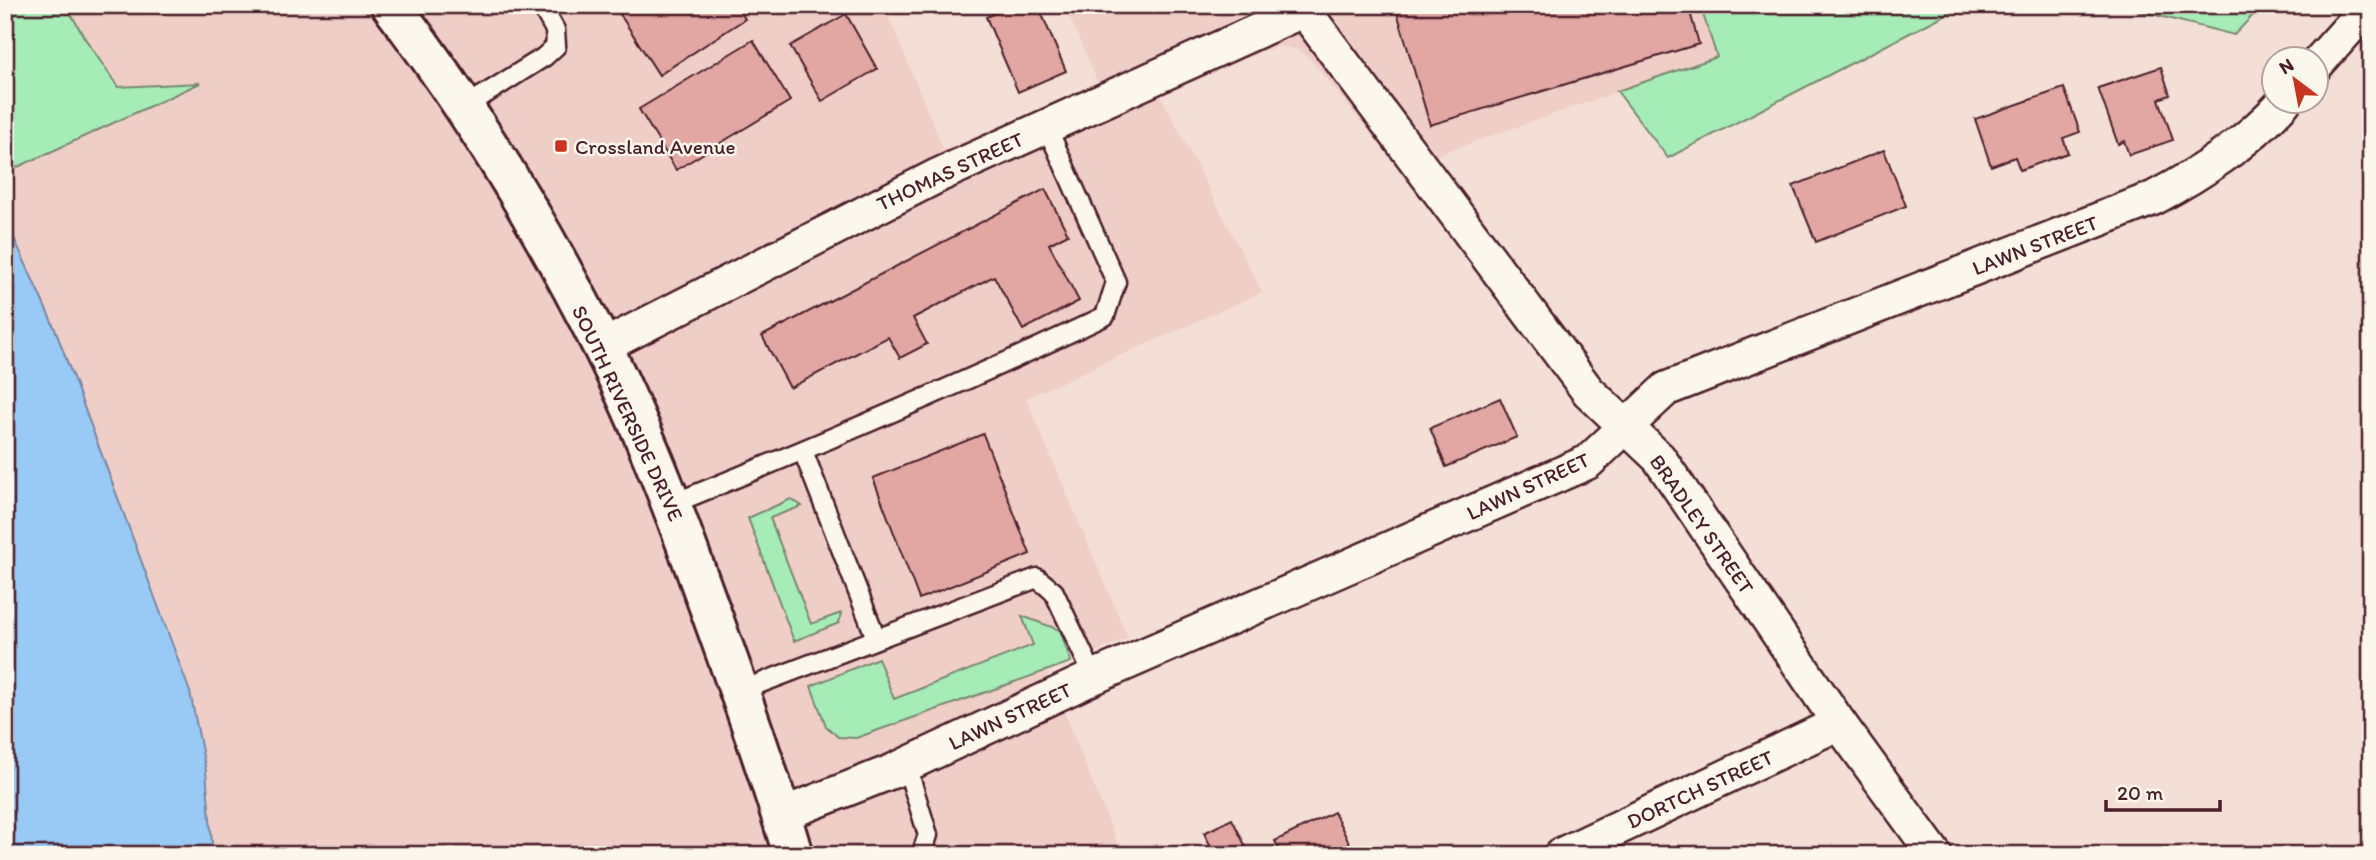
<svg xmlns="http://www.w3.org/2000/svg" width="2376" height="860" font-family="Itim,sans-serif">
<rect width="100%" height="100%" fill="#f4dfd6"/>
<filter id="ink" filterUnits="userSpaceOnUse"><feTurbulence type="fractalNoise" baseFrequency=".0143" numOctaves="2"/><feDisplacementMap in="SourceGraphic" scale="14" xChannelSelector="R" yChannelSelector="G"/><feConvolveMatrix kernelMatrix="1 2 1 2 8 2 1 2 1" color-interpolation-filters="sRGB"/></filter>
<g filter="url(#ink)">
<polygon fill="#efcec7" points="66,5 884,5 944,150 1098,83 1064,5 1700,5 1717,57 1399,168 1308,57 1295,49 1280,46 1263,51 1161,96 1262,292 1026,398 1128,638 1048,672 1122,855 213,855 206,771 190,692 55,329 5,218 5,173 198,84 118,87 84,37"/>
<g fill="#a6ecb7" stroke="#788671" stroke-width="2">
<polygon points="5,5 66,5 84,37 118,87 200,83 5,173"/>
<polygon points="1700,5 1964,5 1668,158 1617,91 1717,57"/>
<polygon points="2116,5 2263,5 2234,35"/>
<polygon points="791,499 802,506 770,518 811,624 841,613 839,623 794,641 748,518"/>
<polygon points="1022,616 1060,630 1071,662 856,738 838,737 826,726 811,686 878,658 894,699 1033,645"/>
</g>
<polygon fill="#98caf5" stroke="#7986a4" stroke-width="2" points="5,218 55,329 190,692 206,771 213,855 5,855"/>
<g fill="#e2a7a3" stroke="#4a1f2b" stroke-width="2">
<polygon points="614,5 736,5 745,19 659,75"/>
<polygon points="1014,5 1038,5 1066,71 1018,92 986,17"/>
<polygon points="1395,5 1688,5 1699,44 1430,125"/>
<polygon points="846,14 877,69 822,101 790,46"/>
<polygon points="753,40 790,101 676,170 639,109"/>
<polygon points="2161,67 2170,95 2159,99 2173,140 2129,155 2124,141 2118,144 2098,88"/>
<polygon points="2064,88 2080,132 2063,138 2068,153 2020,170 2015,157 1991,166 1975,119"/>
<polygon points="1884,150 1906,206 1816,242 1793,186"/>
<polygon points="1045,189 1068,234 1049,244 1079,301 1023,330 994,276 913,318 927,344 900,358 888,337 790,388 762,336"/>
<polygon points="1500,398 1517,437 1446,467 1430,428"/>
<polygon points="983,434 1030,554 919,599 873,478"/>
<polygon points="1334,812 1354,853 1350,855 1282,855 1275,841"/>
<polygon points="1232,819 1247,849 1236,855 1215,855 1204,833"/>
</g>
<g fill="none" stroke-linecap="round" stroke-linejoin="round">
<defs>
<g id="lane">
<polyline points="463,108 544,57 556,46 555,30 541,5"/>
<polyline points="803,451 876,638"/>
<path d="M672,504C818,445 963,384 1105,316L1116,282L1046,125"/>
<polyline points="740,691 1037,578 1054,592 1094,677"/>
<polyline points="906,764 928,835 921,855"/>
</g>
<g id="street">
<polyline points="1300,5 1588,391 1659,458 1839,723 1935,855"/>
<polyline points="2316,65 2370,5"/>
<polyline points="602,347 939,175 1304,10"/>
<path d="M781,815L893,771L1094,677L1588,462L1666,389L2154,198C2203,172 2247,143 2284,102"/>
<polyline points="1561,855 1839,723"/>
</g>
<path id="highway" d="M391,5C472,111 542,227 602,346C648,437 683,534 717,629C744,704 771,779 793,855"/>
</defs>
<use href="#lane" stroke="#4a1f2b" stroke-width="23"/>
<use href="#street" stroke="#4a1f2b" stroke-width="38"/>
<use href="#highway" stroke="#4a1f2b" stroke-width="44"/>
<use href="#lane" stroke="#fbf7ec" stroke-width="18"/>
<use href="#street" stroke="#fbf7ec" stroke-width="33"/>
<use href="#highway" stroke="#fbf7ec" stroke-width="38"/>
</g>
</g>
<rect fill="#c8321e" stroke="#fbf7ec" stroke-width="2.5" x="554" y="139" width="14" height="14" rx="3.5"/>
<g text-anchor="middle" dominant-baseline="central" stroke-width="5" stroke-linejoin="round" paint-order="stroke">
<g font-size="21" fill="#4a1f2b" stroke="#fbf7ec" text-anchor="start">
<text x="575" y="146">Crossland Avenue</text>
</g>
<g font-size="21" fill="#4a1f2b" stroke="#fbf7ec">
<text transform="translate(950 171) rotate(-25)">THOMAS STREET</text>
<text transform="translate(2035 245) rotate(-21)">LAWN STREET</text>
<text transform="translate(628 413) rotate(65)">SOUTH RIVERSIDE DRIVE</text>
<text transform="translate(1528 486) rotate(-25)">LAWN STREET</text>
<text transform="translate(1702 524) rotate(55)">BRADLEY STREET</text>
<text transform="translate(1010 716) rotate(-25)">LAWN STREET</text>
<text transform="translate(1700 789) rotate(-25)">DORTCH STREET</text>
</g>
</g>
<rect width="2376" height="860" fill="none" stroke="#fbf7ec" stroke-width="28"/>
<rect x="14" y="14" width="2348" height="832" fill="none" stroke="#4a1f2b" stroke-width="2.5" filter="url(#ink)"/>
<g transform="translate(2295 80) rotate(328)"><circle r="33" fill="#fbf7ec" stroke="#b4a19f" stroke-width="2"/>
<path d="M0-5L12 26L0 18L-12 26Z" fill="#c8321e"/>
<text y="-10" font-size="19" font-weight="bold" text-anchor="middle" fill="#4a1f2b">N</text>
</g>
<path d="M2106 800v10h114v-10" fill="none" stroke="#4a1f2b" stroke-width="3.5"/>
<text x="2117" y="800" font-size="21" fill="#4a1f2b" stroke="#fbf7ec" stroke-width="5" paint-order="stroke">20 m</text>
</svg>
